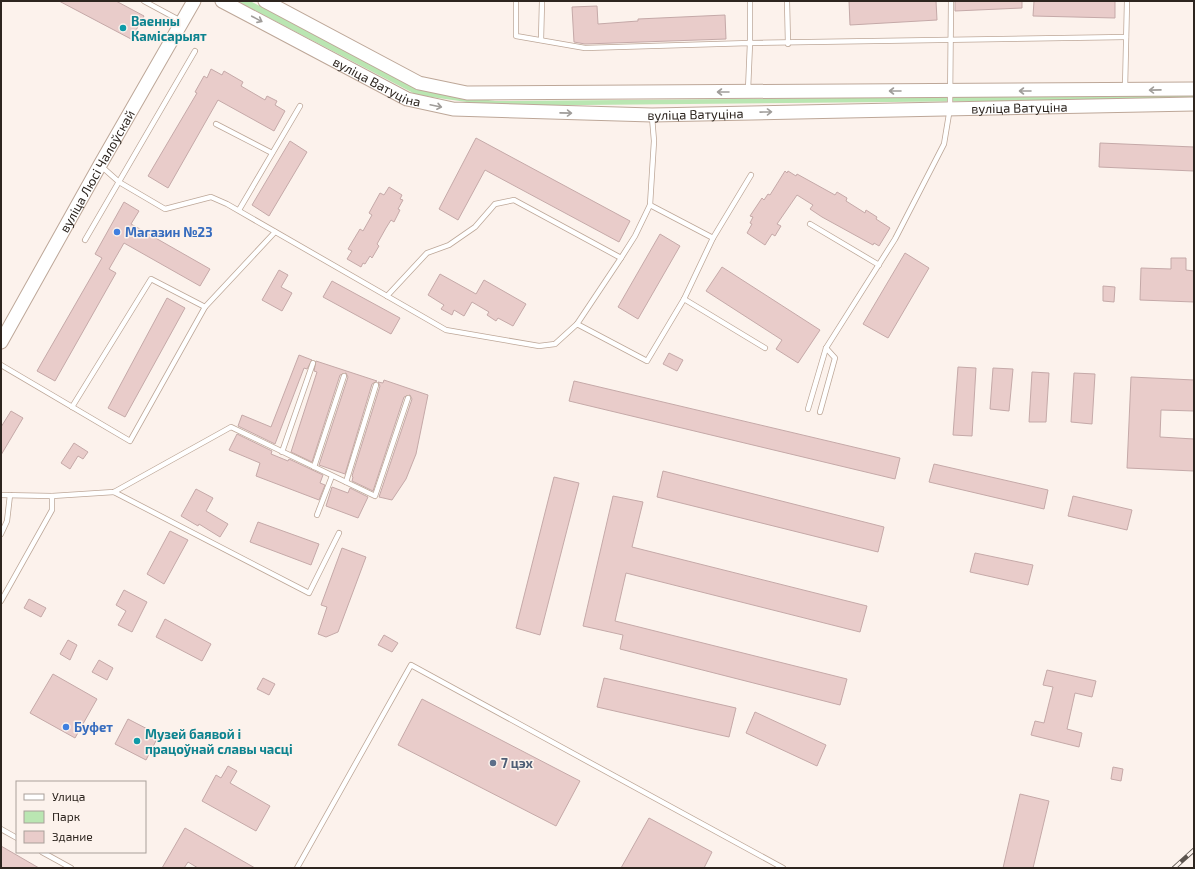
<svg xmlns="http://www.w3.org/2000/svg" width="1195" height="869" font-family="'Exo 2',sans-serif">
<rect width="100%" height="100%" fill="#fcf2ec"/>
<polygon fill="#bae6b2" points="237,1 250,1 421,90 495,101 1194,95 1194,99 495,106 417,95"/>
<g fill="#e9ccca" stroke="#c5a9a8">
<polygon points="59,1 116,1 144,16 131,39"/>
<polygon points="849,1 936,1 937,20 850,25"/>
<polygon points="955,1 1022,1 1022,8 955,11"/>
<polygon points="1034,1 1115,1 1115,18 1033,16"/>
<polygon points="597,6 598,24 638,21 638,19 725,15 726,39 585,44 574,42 572,7"/>
<polygon points="211,69 222,75 224,71 243,82 241,86 265,100 267,96 277,101 275,105 285,111 274,131 218,100 168,188 148,176 197,93 195,92 204,76 207,78"/>
<polygon points="476,138 630,221 619,242 485,170 458,220 439,209"/>
<polygon points="290,141 307,152 269,216 252,205"/>
<polygon points="1100,143 1194,147 1194,171 1099,167"/>
<polygon points="785,171 787,173 788,171 796,176 797,174 835,195 837,192 847,198 846,201 865,213 866,210 877,217 876,219 890,228 879,246 874,243 873,245 822,217 810,209 813,205 797,195 777,224 781,226 775,236 772,234 765,245 747,233 752,224 750,223 753,217 750,216 762,198 764,200 768,194 770,195"/>
<polygon points="389,187 402,195 400,199 403,200 398,209 400,210 394,222 391,220 386,228 377,244 379,246 372,258 370,256 365,264 363,263 361,267 347,259 352,251 348,249 360,229 363,231 372,215 369,213 380,193 384,195"/>
<polygon points="124,202 139,211 131,224 210,269 200,286 124,243 109,269 116,273 55,381 37,371 102,258 95,254"/>
<polygon points="660,234 680,246 638,319 618,307"/>
<polygon points="905,253 929,268 888,338 863,324"/>
<polygon points="1171,258 1186,258 1186,270 1194,271 1194,302 1140,300 1141,268 1171,269"/>
<polygon points="722,267 820,330 798,363 776,349 782,340 706,291"/>
<polygon points="279,270 288,275 281,287 292,293 282,311 262,300"/>
<polygon points="440,274 476,294 484,280 526,304 513,326 498,318 496,321 487,315 489,312 472,302 464,316 454,310 452,315 441,309 444,305 428,295"/>
<polygon points="332,281 400,318 391,334 323,297"/>
<polygon points="1103,286 1115,287 1114,302 1103,301"/>
<polygon points="167,298 185,308 125,417 108,408"/>
<polygon points="669,353 683,360 677,371 663,364"/>
<polygon points="299,355 312,360 307,369 304,368 275,444 238,426 242,415 271,427"/>
<polygon points="316,361 377,381 372,384 345,474 319,465 348,377 346,373 340,375 312,462 291,452 317,372 314,371"/>
<polygon points="958,367 976,368 972,436 953,435"/>
<polygon points="993,368 1013,369 1009,411 990,409"/>
<polygon points="1032,372 1049,373 1046,422 1029,422"/>
<polygon points="1074,373 1095,374 1092,424 1071,422"/>
<polygon points="1131,377 1194,380 1194,411 1161,410 1160,437 1194,439 1194,471 1127,468"/>
<polygon points="384,380 428,395 416,454 406,479 392,500 379,497 412,399 410,395 404,397 373,491 352,481 353,477 352,476 380,386 378,382 383,383"/>
<polygon points="574,381 900,458 895,479 569,401"/>
<polygon points="11,411 23,418 1,455 1,427"/>
<polygon points="237,434 272,451 271,454 288,461 289,459 323,475 320,483 325,485 319,500 256,476 260,463 229,450"/>
<polygon points="74,443 88,452 83,459 78,456 70,469 61,463"/>
<polygon points="934,464 1048,490 1044,509 929,482"/>
<polygon points="663,471 884,527 878,552 657,497"/>
<polygon points="554,477 579,483 540,635 516,628"/>
<polygon points="332,487 348,493 350,488 368,497 358,518 326,506"/>
<polygon points="196,489 213,498 206,511 228,524 220,537 199,524 198,526 181,516"/>
<polygon points="613,496 643,502 632,547 867,606 860,632 626,573 615,621 847,679 840,705 620,649 623,635 583,626"/>
<polygon points="1073,496 1132,510 1127,530 1068,516"/>
<polygon points="258,522 319,544 311,565 250,542"/>
<polygon points="170,531 188,540 164,584 147,574"/>
<polygon points="342,548 366,557 338,632 326,637 318,634 327,607 321,605"/>
<polygon points="975,553 1033,565 1028,585 970,572"/>
<polygon points="124,590 147,602 132,632 118,625 126,611 116,605"/>
<polygon points="29,599 46,608 41,617 24,608"/>
<polygon points="165,619 211,644 202,661 156,637"/>
<polygon points="384,635 398,643 392,652 378,645"/>
<polygon points="68,640 77,645 70,660 60,654"/>
<polygon points="99,660 113,668 107,680 92,672"/>
<polygon points="1047,670 1096,681 1092,697 1075,693 1067,729 1082,733 1079,747 1031,735 1035,721 1044,723 1053,687 1043,685"/>
<polygon points="53,674 97,699 75,738 30,713"/>
<polygon points="263,678 275,684 269,695 257,689"/>
<polygon points="604,678 736,708 729,737 597,707"/>
<polygon points="422,699 580,781 556,826 398,745"/>
<polygon points="755,712 826,745 817,766 746,733"/>
<polygon points="128,719 159,735 146,760 115,744"/>
<polygon points="228,766 237,771 230,783 270,806 256,831 202,801 216,775 221,778"/>
<polygon points="1113,767 1123,769 1121,781 1111,779"/>
<polygon points="1020,794 1049,801 1033,868 1003,868"/>
<polygon points="649,818 712,852 704,868 621,868"/>
<polygon points="185,828 255,868 198,868 188,862 184,868 162,868"/>
<polygon points="1,846 39,868 1,868"/>
</g>
<g fill="none" stroke-linecap="round" stroke-linejoin="round">
<defs>
<g id="lane">
<polyline points="144,1 181,21"/>
<polyline points="516,1 516,36 585,48 750,43 748,90"/>
<polyline points="750,1 750,43 1126,37"/>
<polyline points="787,1 788,44"/>
<polyline points="541,40 542,1"/>
<polyline points="1125,89 1127,1"/>
<polyline points="216,124 272,153"/>
<polyline points="101,166 119,182 165,209 211,197 227,204 446,330 539,346 555,344 577,324 647,361 684,299 713,238 751,175"/>
<polyline points="650,205 713,238"/>
<polyline points="239,210 300,106"/>
<polyline points="810,224 879,265"/>
<polyline points="85,240 195,51"/>
<polyline points="387,296 427,253 449,245 475,227 495,204 514,200 621,258"/>
<polyline points="684,299 765,348"/>
<polyline points="577,324 621,258 635,236 650,205 654,141 652,117"/>
<polyline points="1,365 130,441 205,307"/>
<polyline points="72,407 151,279 205,307 275,232"/>
<polyline points="808,409 826,348 895,239 944,144 950,108 951,1"/>
<polyline points="820,412 835,358 826,348"/>
<polyline points="282,452 313,363"/>
<polyline points="314,467 344,376"/>
<polyline points="346,482 376,385"/>
<polyline points="114,492 309,593 339,533"/>
<polyline points="1,495 52,496 114,492 231,427 375,496 408,398"/>
<polyline points="317,515 332,476"/>
<polyline points="1,534 7,521 10,495"/>
<polyline points="1,601 52,510 52,496"/>
<polyline points="1,829 17,838"/>
<polyline points="42,852 71,868"/>
<polyline points="297,868 411,665 783,868"/>
</g>
<g id="secondary">
<path id="s1" d="M222,1L407,99L453,109L652,115L1194,104"/>
<polyline points="265,1 419,83 467,93 1194,89"/>
<path id="s2" d="M1,342L100,165L194,1"/>
</g>
</defs>
<use href="#lane" stroke="#bda798" stroke-width="6"/>
<use href="#secondary" stroke="#bda798" stroke-width="15"/>
<use href="#lane" stroke="#fff" stroke-width="4.5"/>
<use href="#secondary" stroke="#fff" stroke-width="13"/>
<defs>
<polyline id="rail" points="1174,868 1194,850"/>
</defs>
<use href="#rail" stroke="#5c544e" stroke-width="4.5"/>
<use href="#rail" stroke="#fcf2ec" stroke-width="3" stroke-dasharray="9" stroke-linecap="butt"/>
</g>
<defs><path id="oneway-shaft" d="M-6 0H5M1.5-3L5.5 0L1.5 3" fill="none" stroke-width="1.6" stroke-linecap="round" stroke-linejoin="round"/></defs>
<g stroke="#a09d9a">
<use href="#oneway-shaft" transform="translate(257 19) rotate(28)"/>
<use href="#oneway-shaft" transform="translate(1155 90) rotate(179)"/>
<use href="#oneway-shaft" transform="translate(895 91) rotate(180)"/>
<use href="#oneway-shaft" transform="translate(1025 91) rotate(180)"/>
<use href="#oneway-shaft" transform="translate(723 92) rotate(180)"/>
<use href="#oneway-shaft" transform="translate(436 106) rotate(12)"/>
<use href="#oneway-shaft" transform="translate(766 112) rotate(-1)"/>
<use href="#oneway-shaft" transform="translate(566 113) rotate(1)"/>
</g>
<g fill="#0f9aa8" stroke="#fcf2ec" stroke-width="1.5">
<circle cx="123" cy="28" r="4"/>
<circle cx="137" cy="741" r="4"/>
</g>
<g fill="#3f7fe0" stroke="#fcf2ec" stroke-width="1.5">
<circle cx="117" cy="232" r="4"/>
<circle cx="66" cy="727" r="4"/>
</g>
<circle fill="#5c6f8a" stroke="#fcf2ec" stroke-width="1.5" cx="493" cy="763" r="4"/>
<g text-anchor="middle" dominant-baseline="central" stroke-width="3" stroke-linejoin="round" paint-order="stroke">
<g font-size="13" font-weight="bold" fill="#0d838f" stroke="#fcf2ec" text-anchor="start">
<text x="131" y="21">Ваенны<tspan x="131" dy="15">Камісарыят</tspan></text>
<text x="145" y="734">Музей баявой і<tspan x="145" dy="15">працоўнай славы часці</tspan></text>
</g>
<g font-size="13" fill="#2d251f" stroke="#fcf2ec">
<text stroke="none"><textPath href="#s1" startOffset="175">вуліца Ватуціна</textPath></text>
<text stroke="none"><textPath href="#s1" startOffset="823">вуліца Ватуціна</textPath></text>
<text stroke="none"><textPath href="#s1" startOffset="499">вуліца Ватуціна</textPath></text>
<text stroke="none"><textPath href="#s2" startOffset="196">вуліца Люсі Чалоўскай</textPath></text>
</g>
<g font-size="13" font-weight="bold" fill="#366cbe" stroke="#fcf2ec" text-anchor="start">
<text x="125" y="232">Магазин №23</text>
<text x="74" y="727">Буфет</text>
</g>
<g font-size="13" font-weight="bold" fill="#4e5e75" stroke="#fcf2ec" text-anchor="start">
<text x="501" y="763">7 цэх</text>
</g>
</g>
<rect width="1195" height="869" fill="none" stroke="#2d251f" stroke-width="4"/>
<rect x="16" y="781" width="130" height="72" fill="#fcf2ec" stroke="#a9a09a"/>
<rect x="24" y="794" width="20" height="6" fill="#ffffff" stroke="#a9a09a"/>
<text x="52" y="801" font-size="12" fill="#2d251f">Улица</text>
<rect x="24" y="811" width="20" height="12" fill="#bae6b2" stroke="#a9a09a"/>
<text x="52" y="821" font-size="12" fill="#2d251f">Парк</text>
<rect x="24" y="831" width="20" height="12" fill="#e9ccca" stroke="#a9a09a"/>
<text x="52" y="841" font-size="12" fill="#2d251f">Здание</text>
</svg>
